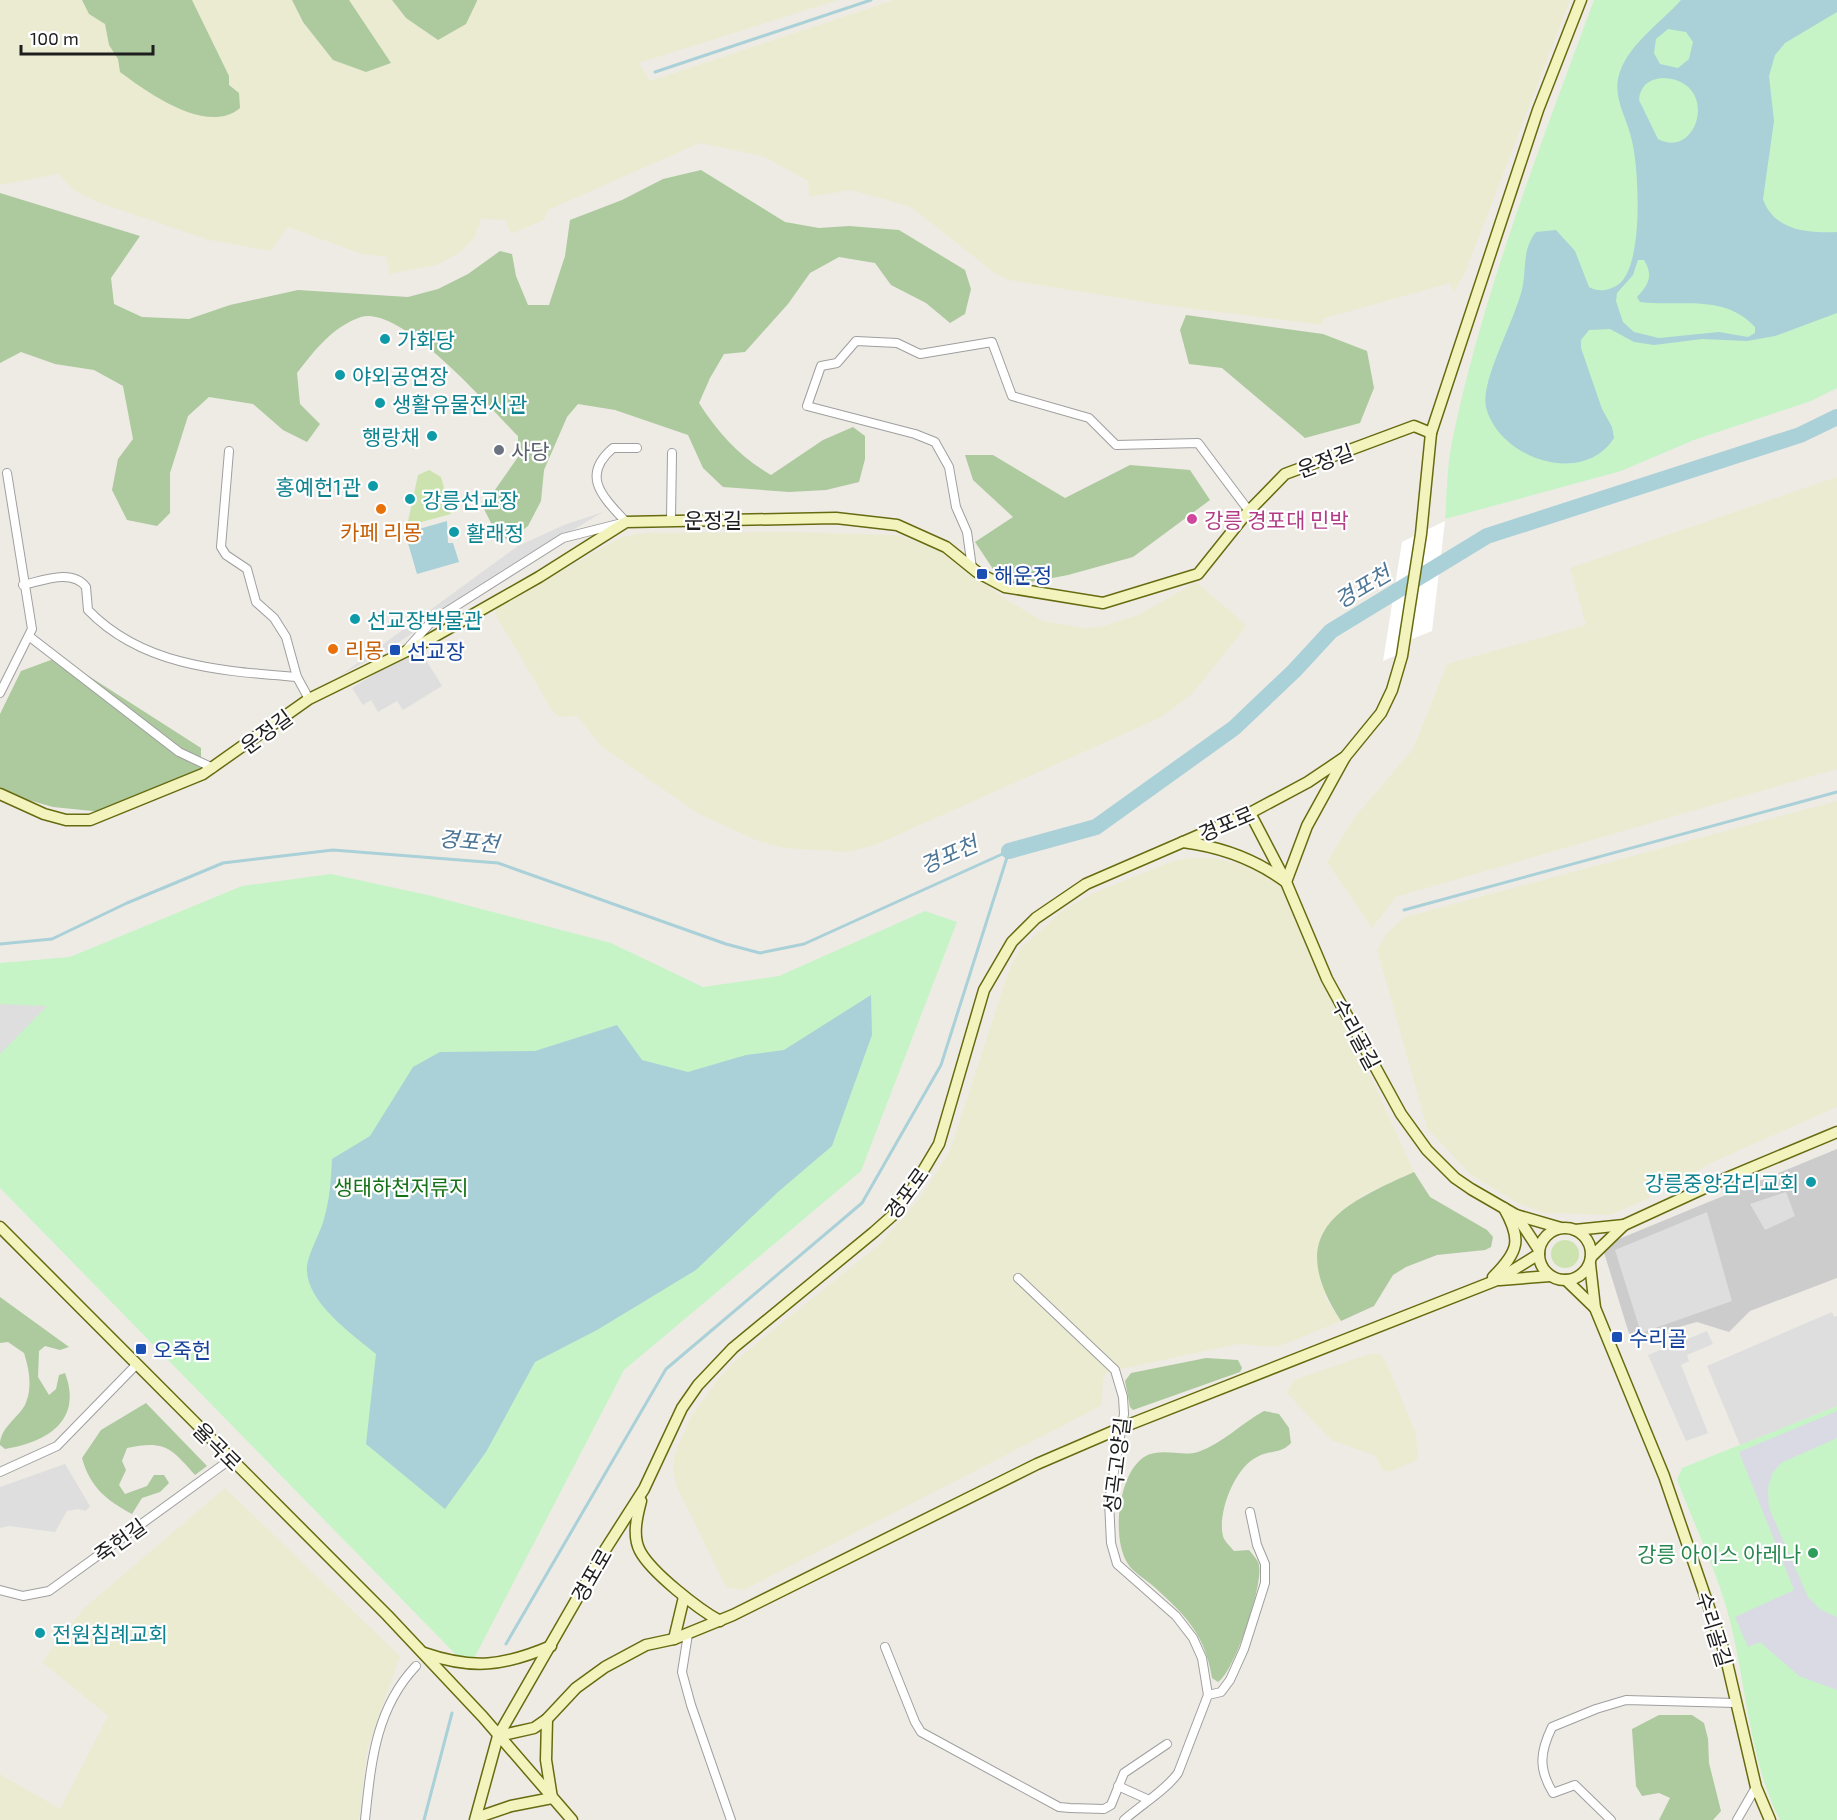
<svg xmlns="http://www.w3.org/2000/svg" width="1837" height="1820" font-family="'Exo 2','Noto Sans KR',sans-serif">
<rect width="100%" height="100%" fill="#eeebe5"/>
<polygon fill="#ccc" points="1837,1149 1837,1278 1750,1311 1729,1332 1697,1322 1631,1340 1602,1246"/>
<g fill="#ebebd2">
<polygon points="0,0 82,0 90,14 105,24 109,45 118,59 229,85 228,76 192,0 292,0 303,22 390,63 349,0 392,0 406,18 477,0 838,0 639,63 650,81 894,0 1570,0 1465,273 1454,292 1450,283 1322,319 1323,325 1163,305 1009,280 997,275 911,207 851,190 809,197 808,181 765,157 700,143 548,210 544,220 511,234 506,220 481,219 475,237 460,252 437,265 390,274 387,257 362,254 288,227 271,251 209,240 94,201 74,190 58,174 0,185"/>
<polygon points="1837,477 1837,769 1396,897 1372,928 1327,862 1354,818 1413,749 1447,664 1586,625 1570,568"/>
<polygon points="792,532 896,535 935,547 1008,601 1043,621 1084,628 1100,627 1138,615 1196,582 1244,623 1245,628 1192,694 1160,718 875,845 848,852 783,848 758,841 699,814 602,747 577,716 560,717 553,712 495,614 497,607 620,538 643,533"/>
<polygon points="1837,801 1837,1107 1711,1163 1641,1202 1610,1215 1544,1213 1516,1202 1470,1174 1427,1128 1377,949 1388,932 1405,917"/>
<polygon points="1190,858 1213,858 1240,864 1265,874 1285,890 1414,1172 1361,1196 1325,1297 1341,1321 1277,1347 1238,1344 1107,1372 1103,1378 1102,1404 1097,1408 744,1590 726,1587 676,1485 673,1469 675,1453 691,1417 719,1378 737,1359 880,1244 919,1199 950,1151 1009,970 1021,948 1062,911 1096,892 1173,861"/>
<polygon points="1369,1354 1380,1354 1386,1362 1415,1431 1418,1454 1416,1461 1388,1472 1382,1470 1376,1456 1331,1440 1287,1393 1294,1380"/>
<polygon points="225,1488 400,1656 367,1750 359,1820 0,1820 0,1774 60,1809 108,1716 42,1662 84,1608"/>
</g>
<g fill="#cce3b0">
<polygon points="429,470 441,477 451,514 407,526 418,475"/>
<circle cx="1565" cy="1254" r="14"/>
</g>
<g fill="#adc99e">
<path d="M82,0H192L229,76V85L239,93L240,108C207,136 147,92 120,72L118,59L109,45L105,24L89,14Z"/>
<polygon points="292,0 349,0 391,63 366,72 333,60 303,22"/>
<polygon points="392,0 477,0 477,1 466,24 438,40 406,18"/>
<path d="M701,170L785,222L819,228L849,226L899,230L965,270L971,289L965,314L950,323L926,303L891,285L875,263L839,257L810,273L788,304L745,352L724,354L710,378L699,403C718,433 740,457 771,475L823,440L853,427L865,436V459L859,482L826,490L789,492L723,487L703,468L688,435L615,410L578,404L567,417L544,470L541,501L528,526L509,541L494,529L483,507L518,457V436C490,408 402,305 361,317C332,327 315,350 297,373L300,404L320,424L307,442L283,430L253,404L209,397L188,416L170,473V513L157,526L127,520L112,490L118,459L133,439L123,386L94,370L55,364L21,352L0,363V193L140,236L111,278L114,304L142,317L189,319L230,305L298,290L408,297L438,289L468,274L500,251L512,254L516,276L528,305H549L565,256L570,220L622,200L663,179Z"/>
<polygon points="1186,315 1323,334 1367,351 1374,388 1360,423 1305,438 1222,368 1189,364 1180,330"/>
<polygon points="965,455 993,455 1065,498 1130,465 1190,470 1210,500 1133,557 1068,575 1005,587 975,542 1013,517 973,480"/>
<polygon points="59,657 201,748 201,769 112,813 53,807 0,792 0,714 21,671"/>
<path d="M1414,1172L1430,1197L1487,1230L1493,1237L1491,1247L1485,1250L1437,1255L1406,1267L1393,1275L1374,1306L1341,1321C1283,1232 1340,1205 1414,1172Z"/>
<path d="M0,1297L69,1347L60,1350L45,1346L39,1351L38,1377L49,1395L56,1389L59,1375L65,1373C83,1421 47,1442 5,1449L0,1445C0,1428 17,1419 25,1405C33,1388 29,1369 24,1353L8,1342L0,1343Z"/>
<polygon points="1206,1358 1238,1360 1242,1368 1240,1372 1133,1410 1130,1407 1125,1381 1131,1373"/>
<path d="M146,1403L207,1466L195,1475C171,1448 165,1440 127,1448L122,1461L126,1470L119,1485L125,1494L147,1486L154,1475H164L169,1483L160,1492L142,1498L132,1514C106,1500 90,1487 82,1458L101,1430Z"/>
<path d="M1264,1411L1279,1414L1289,1428L1291,1443C1281,1454 1269,1450 1257,1457C1235,1467 1217,1513 1223,1536C1224,1541 1231,1547 1234,1551L1249,1550C1252,1554 1258,1560 1259,1565C1263,1586 1235,1671 1218,1682L1212,1678C1205,1633 1184,1614 1152,1585C1144,1578 1133,1572 1128,1564C1111,1539 1118,1474 1144,1457C1161,1447 1181,1457 1198,1452C1223,1443 1242,1423 1264,1411Z"/>
<polygon points="1659,1715 1692,1715 1704,1723 1708,1739 1709,1763 1721,1811 1713,1820 1659,1820 1670,1798 1659,1793 1642,1796 1636,1786 1632,1729"/>
</g>
<g fill="#c6f4c7">
<path d="M1594,0H1837V388L1811,401L1694,440L1621,471L1445,519C1447,492 1447,463 1453,437C1484,289 1542,141 1594,0Z"/>
<polygon points="331,874 432,896 611,943 703,987 779,976 925,911 957,922 861,1171 624,1370 469,1668 0,1188 0,963 70,957 242,886"/>
<path d="M1837,1406V1820H1780C1751,1766 1745,1681 1730,1621C1718,1573 1695,1527 1677,1480L1682,1468Z"/>
</g>
<g fill="#dedede">
<polygon points="603,512 526,558 390,648 341,675 518,546 564,525"/>
<polygon points="418,647 442,686 403,710 397,701 378,712 371,700 363,705 352,688"/>
<polygon points="0,1004 47,1006 0,1054"/>
<polygon points="1786,1192 1795,1216 1765,1230 1750,1204"/>
<polygon points="1707,1212 1732,1301 1641,1333 1615,1250"/>
<polygon points="1832,1312 1834,1317 1837,1316 1837,1406 1740,1445 1707,1366"/>
<polygon points="1707,1331 1713,1344 1687,1355 1689,1361 1681,1365 1708,1433 1686,1441 1648,1355"/>
<polygon points="65,1464 90,1506 86,1511 78,1509 67,1511 55,1532 9,1526 0,1528 0,1487"/>
</g>
<polygon fill="#dadae4" points="1837,1411 1837,1438 1781,1463 1772,1474 1768,1488 1769,1508 1808,1597 1821,1610 1837,1617 1837,1690 1799,1676 1760,1642 1748,1647 1735,1617 1794,1590 1739,1452"/>
<g fill="#aad0d8" fill-rule="evenodd">
<path d="M1681,0H1837V12L1785,43L1775,55L1769,76L1774,121L1763,199C1774,231 1808,233 1837,232V313L1775,336L1747,341L1702,339L1654,345L1634,342L1610,329L1589,330L1581,340V348L1602,409L1612,427L1614,438C1583,487 1499,459 1486,407C1480,380 1517,317 1523,285C1526,266 1523,248 1536,232L1556,230L1575,251L1589,287C1599,293 1611,290 1619,284C1644,264 1639,170 1632,141C1628,120 1614,101 1618,79C1625,46 1660,24 1681,0ZM1668,29L1686,32L1693,42L1689,59L1678,68L1660,64L1654,53L1656,39ZM1661,78C1721,78 1699,161 1658,139L1639,100C1640,86 1648,80 1661,78ZM1638,260H1644C1654,276 1648,285 1637,297L1640,302C1680,307 1724,293 1755,327V333L1748,337L1719,332L1659,338L1634,332L1623,322L1616,301L1617,293L1633,275Z"/>
<polygon points="447,521 448,543 453,543 459,562 417,574 405,533"/>
<path d="M871,995L872,1035L832,1146L778,1192L696,1270L597,1330L535,1362L486,1452L445,1509L366,1444L376,1354C352,1334 304,1301 307,1266C309,1251 320,1234 324,1219C330,1199 331,1179 332,1159L370,1136L413,1067L440,1052L535,1051L617,1025L642,1060L688,1072L746,1055L784,1050Z"/>
</g>
<polygon fill="#fff" points="1445,521 1432,631 1407,641 1406,651 1383,661 1402,542"/>
<g fill="none" stroke-linecap="round" stroke-linejoin="round">
<g stroke="#aad0d8" stroke-width="3">
<polyline points="655,72 871,0"/>
<polyline points="1404,910 1837,792"/>
<polyline points="0,944 52,939 127,903 223,863 333,850 498,863 726,944 760,953 804,944 1009,851"/>
<polyline points="506,1644 666,1369 862,1203 941,1065 1009,851"/>
<polyline points="424,1820 452,1713"/>
</g>
<polyline stroke="#aad0d8" stroke-width="16" points="1009,851 1096,827 1234,728 1294,671 1331,631 1487,536 1800,435 1837,417"/>
<defs>
<g id="street">
<polyline points="229,451 221,547 226,555 247,569 256,602 274,618 286,637 297,677 309,699"/>
<polyline points="671,519 672,453"/>
<polyline points="972,568 967,532 956,507 949,467 935,442 915,434 807,406 821,366 837,363 856,341 897,343 920,354 992,342 1012,396 1089,418 1116,445 1198,443 1249,511"/>
<path d="M23,585C42,581 72,568 86,587L88,610C143,667 223,671 297,677"/>
<polyline points="30,637 179,752 213,768"/>
<path d="M407,649L432,621L563,538L626,522C603,497 580,476 613,448H637"/>
<polyline points="0,693 32,629 7,473"/>
<polyline points="1018,1278 1115,1370 1123,1397 1124,1414 1109,1501 1111,1543 1117,1564 1176,1616 1193,1638 1202,1658 1208,1695"/>
<polyline points="0,1472 57,1446 136,1365"/>
<polyline points="0,1590 23,1596 49,1591 231,1459"/>
<polyline points="688,1634 682,1672 691,1705 731,1820"/>
<polyline points="885,1647 915,1722 921,1732 1059,1807 1070,1808 1104,1809 1111,1805 1124,1773 1167,1744"/>
<polyline points="1118,1786 1147,1799"/>
<path d="M365,1820C371,1764 375,1709 416,1666"/>
<path d="M1124,1820C1141,1805 1166,1790 1178,1773L1208,1695L1221,1692L1230,1680L1244,1649L1265,1583V1564L1257,1545L1250,1512"/>
<path d="M1611,1820L1575,1785L1553,1793C1538,1768 1540,1752 1552,1727L1596,1709L1626,1700L1735,1703"/>
<polyline points="1737,1820 1756,1787"/>
</g>
<g id="secondary">
<polyline points="0,794 44,814 66,820 90,820 203,774 309,699 423,643 539,577 626,522 836,518 897,525 946,547 977,572 1005,587 1103,603 1198,574 1246,514 1285,474 1414,426 1431,433"/>
<polyline points="1250,813 1286,882 1327,979 1401,1114 1427,1150 1455,1178 1471,1189 1516,1215 1561,1228"/>
<path d="M1183,842C1222,847 1255,859 1286,882L1307,826L1345,757"/>
<polyline points="1516,1215 1539,1250"/>
<polyline points="0,1227 387,1615 483,1717 572,1820"/>
<circle cx="1565" cy="1254" r="26"/>
<polyline points="1575,1230 1624,1225"/>
<polyline points="1591,1257 1624,1225 1722,1180 1837,1132"/>
<polyline points="1590,1264 1595,1308 1664,1476 1725,1654 1756,1787 1770,1820"/>
<path d="M1493,1277C1519,1251 1522,1240 1504,1208"/>
<polyline points="1500,1280 1550,1276"/>
<polyline points="1566,1280 1595,1308"/>
<path d="M641,1501C637,1516 632,1536 640,1551C651,1572 698,1609 720,1621"/>
<polyline points="674,1639 684,1597"/>
<path d="M424,1653C473,1670 504,1666 551,1646"/>
<polyline points="498,1736 534,1728 547,1719 576,1688 605,1667 646,1645 674,1639 733,1615 1037,1464 1123,1427 1497,1280 1539,1254"/>
<polyline points="476,1818 511,1806 552,1798 546,1760 547,1719"/>
<polyline points="475,1820 498,1736 605,1550 644,1489 682,1408 698,1385 733,1348 874,1232 892,1216 911,1191 939,1144 984,990 1012,942 1036,918 1086,884 1250,813 1308,782 1345,757 1381,713 1392,690 1402,656 1421,534 1431,433 1538,110 1581,0"/>
</g>
</defs>
<use href="#street" stroke="#9f9f9f" stroke-width="10"/>
<use href="#secondary" stroke="#676b0f" stroke-width="13"/>
<use href="#street" stroke="#fff" stroke-width="8"/>
<use href="#secondary" stroke="#f3f3be" stroke-width="10"/>
</g>
<g fill="#0f9aa8" stroke="#fff" stroke-width="2">
<circle cx="385" cy="339" r="6"/>
<circle cx="340" cy="375" r="6"/>
<circle cx="380" cy="403" r="6"/>
<circle cx="432" cy="436" r="6"/>
<circle cx="373" cy="486" r="6"/>
<circle cx="410" cy="499" r="6"/>
<circle cx="454" cy="532" r="6"/>
<circle cx="355" cy="619" r="6"/>
<circle cx="1811" cy="1182" r="6"/>
<circle cx="40" cy="1633" r="6"/>
</g>
<circle fill="#6b7280" stroke="#fff" stroke-width="2" cx="499" cy="450" r="6"/>
<g fill="#e8710a" stroke="#fff" stroke-width="2">
<circle cx="381" cy="509" r="6"/>
<circle cx="333" cy="649" r="6"/>
</g>
<circle fill="#d1479c" stroke="#fff" stroke-width="2" cx="1192" cy="519" r="6"/>
<g fill="#1a4fb4" stroke="#fff" stroke-width="2">
<rect x="976" y="568" width="12" height="12" rx="3"/>
<rect x="389" y="644" width="12" height="12" rx="3"/>
<rect x="1611" y="1331" width="12" height="12" rx="3"/>
<rect x="135" y="1343" width="12" height="12" rx="3"/>
</g>
<circle fill="#2e9e5b" stroke="#fff" stroke-width="2" cx="1813" cy="1553" r="6"/>
<g text-anchor="middle" dominant-baseline="central" stroke-width="4.5" stroke-linejoin="round" paint-order="stroke">
<g font-size="21" fill="#0d838f" stroke="#fff" text-anchor="start">
<text x="397" y="339">가화당</text>
<text x="352" y="375">야외공연장</text>
<text x="392" y="403">생활유물전시관</text>
<text x="420" y="436" text-anchor="end">행랑채</text>
<text x="361" y="486" text-anchor="end">홍예헌1관</text>
<text x="422" y="499">강릉선교장</text>
<text x="466" y="532">활래정</text>
<text x="367" y="619">선교장박물관</text>
<text x="1799" y="1182" text-anchor="end">강릉중앙감리교회</text>
<text x="52" y="1633">전원침례교회</text>
</g>
<g font-size="21" fill="#5b616d" stroke="#fff" text-anchor="start">
<text x="511" y="450">사당</text>
</g>
<g font-size="21" fill="#1e1e1e" stroke="#fff">
<text transform="translate(1325 460) rotate(-20)">운정길</text>
<text x="713" y="519">운정길</text>
<text transform="translate(266 731) rotate(-36)">운정길</text>
<text transform="translate(1226 823) rotate(-23)">경포로</text>
<text transform="translate(1357 1034) rotate(62)">수리골길</text>
<text transform="translate(906 1193) rotate(-54)">경포로</text>
<text transform="translate(218 1446) rotate(45)">율곡로</text>
<text transform="translate(1116 1465) rotate(-83)">성곡고양길</text>
<text transform="translate(120 1540) rotate(-36)">죽헌길</text>
<text transform="translate(591 1575) rotate(-60)">경포로</text>
<text transform="translate(1715 1629) rotate(73)">수리골길</text>
</g>
<g font-size="21" fill="#b23c85" stroke="#fff" text-anchor="start">
<text x="1204" y="519">강릉 경포대 민박</text>
</g>
<g font-size="21" fill="#c56008" stroke="#fff">
<text x="381" y="531">카페 리몽</text>
<text x="345" y="649" text-anchor="start">리몽</text>
</g>
<g font-size="21" fill="#164399" stroke="#fff" text-anchor="start">
<text x="994" y="574">해운정</text>
<text x="407" y="650">선교장</text>
<text x="1629" y="1337">수리골</text>
<text x="153" y="1349">오죽헌</text>
</g>
<g font-size="21" fill="#167218" stroke="#fff">
<text x="401" y="1186">생태하천저류지</text>
</g>
<g font-size="21" fill="#27864d" stroke="#fff" text-anchor="end">
<text x="1801" y="1553">강릉 아이스 아레나</text>
</g>
<g font-size="22" font-style="italic" fill="#4d7696" stroke="#fff">
<text transform="translate(1362 586) rotate(-31)">경포천</text>
<text transform="translate(469 840) rotate(6)">경포천</text>
<text transform="translate(948 854) rotate(-24)">경포천</text>
</g>
</g>
<path d="M21 45v9h132v-9" fill="none" stroke="#1e1e1e" stroke-width="3"/>
<text x="30" y="45" font-size="18" fill="#1e1e1e" stroke="#ffffff" stroke-width="4.5" paint-order="stroke">100 m</text>
</svg>
